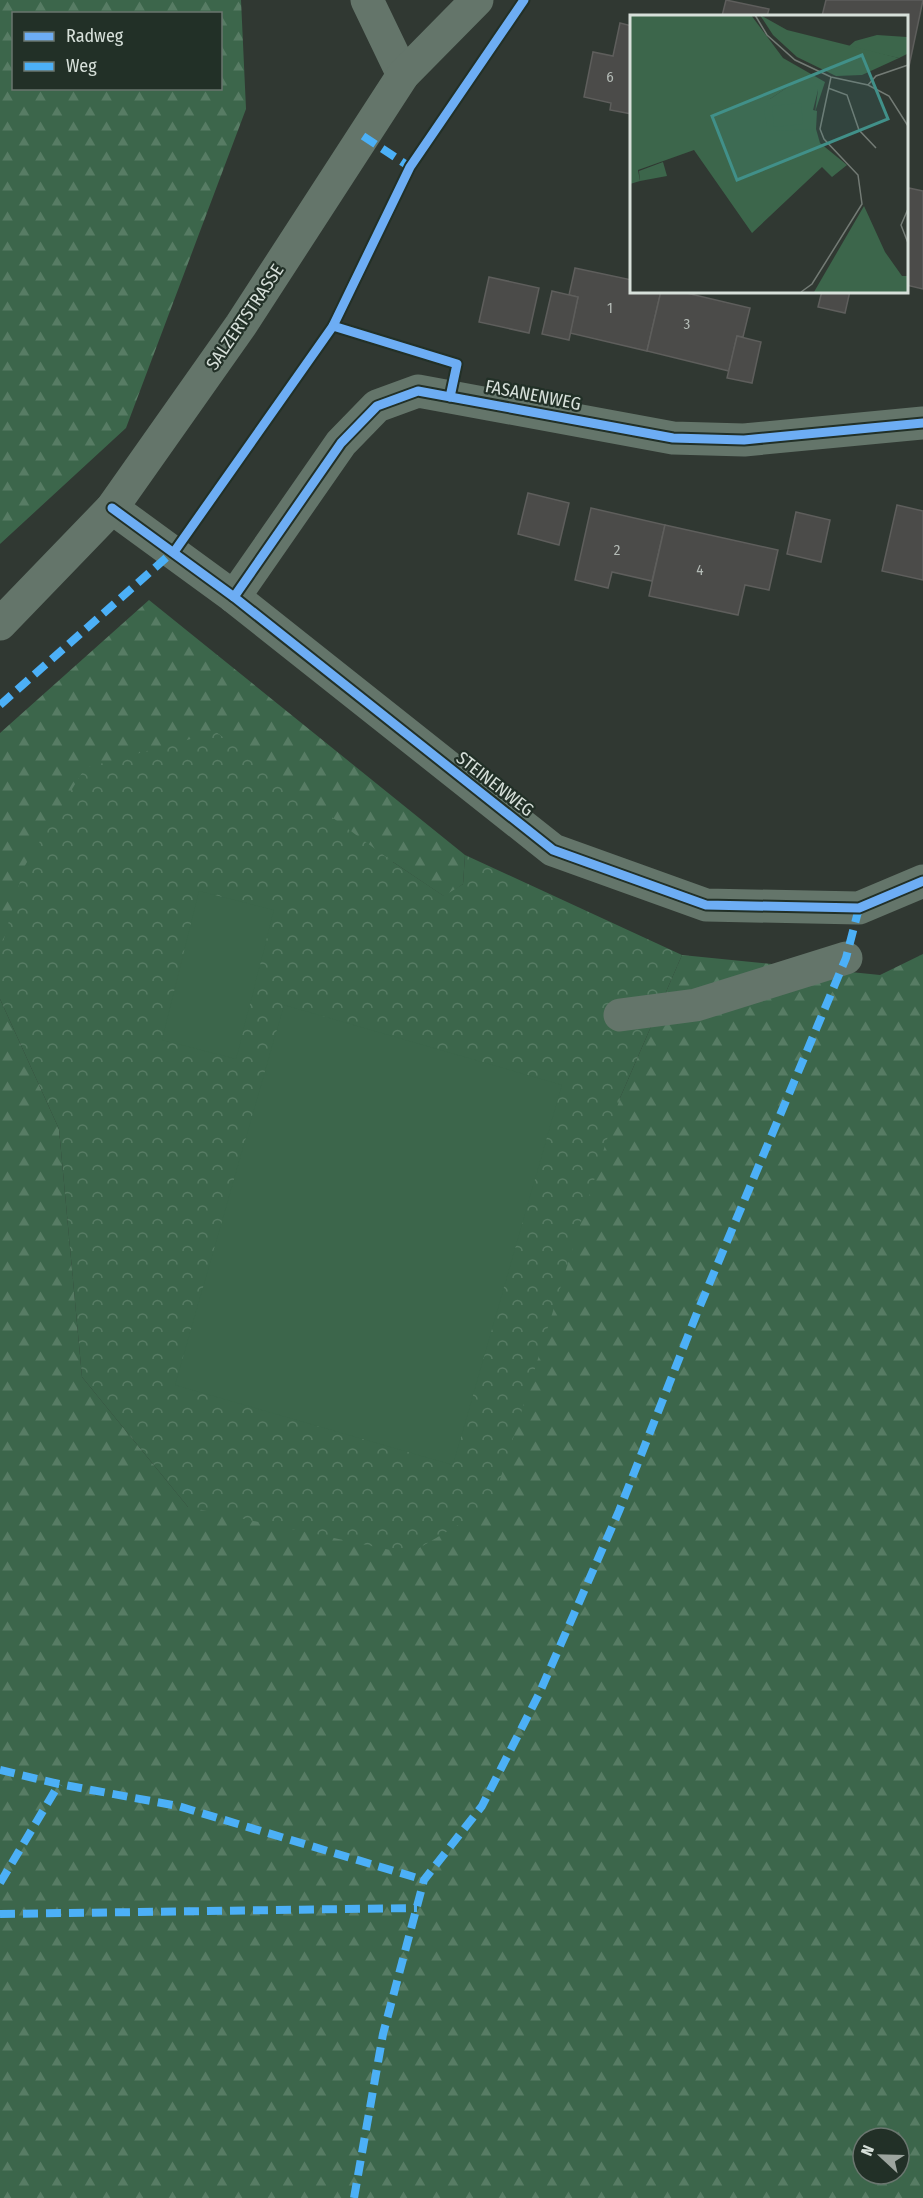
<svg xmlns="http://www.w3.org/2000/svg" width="923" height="2198" font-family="'Fira Sans Condensed',sans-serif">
<defs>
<pattern id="forest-firs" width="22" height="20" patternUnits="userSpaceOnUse" patternTransform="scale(1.5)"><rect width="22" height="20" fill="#3c664b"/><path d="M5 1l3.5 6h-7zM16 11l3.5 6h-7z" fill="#577c64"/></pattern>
<pattern id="park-crowns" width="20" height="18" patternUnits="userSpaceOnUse" patternTransform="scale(1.5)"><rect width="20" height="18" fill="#3c664b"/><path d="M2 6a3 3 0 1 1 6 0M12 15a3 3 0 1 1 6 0" fill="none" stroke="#577c64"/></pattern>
</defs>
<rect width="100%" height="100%" fill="#303832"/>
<g fill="url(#forest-firs)" fill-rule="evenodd">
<path d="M0,0H241L246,109L126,428L0,544ZM14,14H220V88H14Z"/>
<polygon points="149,600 465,855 463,884 445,897 393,862 0,953 0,733"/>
<path d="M923,954V2198H0V999L59,1129L82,1377L188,1507L620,1098L682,955L880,975ZM863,2138H899V2174H863Z"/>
</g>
<polygon fill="url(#park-crowns)" points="216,732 393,862 444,896 463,884 465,855 682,955 620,1098 492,1505 409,1554 188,1507 82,1377 59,1129 0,999 0,953 24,867 85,768"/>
<g fill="#3c664b">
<polygon points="199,891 274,910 236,1059 162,1040"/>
<polygon points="284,1005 562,1085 453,1465 175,1385"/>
</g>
<g fill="#4b4b49" stroke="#5e5e5c" stroke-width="1.5">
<polygon points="726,0 769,9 767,16 722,16"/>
<polygon points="826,0 923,0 908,71 906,71 906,16 822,16"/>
<polygon points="620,23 632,26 632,114 610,110 611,103 584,97 593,52 613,56"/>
<polygon points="909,188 923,191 923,289 906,285 906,200"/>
<polygon points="575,268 632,280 632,291 661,291 647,351 570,333 578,297 569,295"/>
<polygon points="489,277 539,288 529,333 479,322"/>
<polygon points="552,291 578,297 569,340 542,334"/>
<polygon points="661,291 678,291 750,308 743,337 737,336 729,371 647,351"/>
<polygon points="822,291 850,291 845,313 818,307"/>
<polygon points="737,336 761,342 752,383 727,378"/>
<polygon points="528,493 569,503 559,545 518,534"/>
<polygon points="897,505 923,511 923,580 882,571"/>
<polygon points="591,508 665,525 652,581 612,572 608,588 575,580"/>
<polygon points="796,512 830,520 821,562 787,554"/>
<polygon points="665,525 778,550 769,590 745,585 738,615 649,596"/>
</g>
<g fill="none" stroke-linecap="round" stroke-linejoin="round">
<g stroke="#64756a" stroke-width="33">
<polyline points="367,0 403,75"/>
<polyline points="112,508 234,597 553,850 706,905 859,908 923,881"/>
<polyline points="234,597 341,443 377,406 418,391 673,438 744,440 923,423"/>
<polyline points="0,624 112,508 241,325 403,75 477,0"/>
<polyline points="620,1015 696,1005 846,958"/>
</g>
<g stroke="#4cb0f7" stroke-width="8" stroke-dasharray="15 8" stroke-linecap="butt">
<polyline points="363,136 410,167"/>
<polyline points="0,705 175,550"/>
<polyline points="0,1770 59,1784 178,1806 424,1880"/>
<polyline points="0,1883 59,1784"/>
<polyline points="0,1914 417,1908"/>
<polyline points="354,2198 383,2034 424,1880 482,1806 539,1694 619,1511 697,1313 846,958 859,908"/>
</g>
<defs>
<g id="cycleway">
<polyline points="333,326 457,364 450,397"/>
<polyline points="112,508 234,597 553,850 706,905 859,908 923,881"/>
<polyline points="174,552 333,326 410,167 524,0"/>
<polyline points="234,597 341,443 377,406 418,391 673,438 744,440 923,423"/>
</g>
</defs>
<use href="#cycleway" stroke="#223027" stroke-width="13"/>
<use href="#cycleway" stroke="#6dadf4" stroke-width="9"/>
</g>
<g text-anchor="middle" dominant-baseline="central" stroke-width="4.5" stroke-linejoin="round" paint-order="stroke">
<g font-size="15" fill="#b4bbb6">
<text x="610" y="77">6</text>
<text x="610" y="308">1</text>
<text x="687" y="324">3</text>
<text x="617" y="550">2</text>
<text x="700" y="570">4</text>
</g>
<g font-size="18" fill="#d7e0da" stroke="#223027">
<text transform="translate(245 317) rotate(-56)">SALZERTSTRASSE</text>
<text transform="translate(533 395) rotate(11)">FASANENWEG</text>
<text transform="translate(495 784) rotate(38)">STEINENWEG</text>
</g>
</g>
<g transform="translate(630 15)">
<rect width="278" height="278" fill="#303832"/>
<path d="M247,20L277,22V39L269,43L218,32L225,26ZM33,147L37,161L10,166L9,156Z" fill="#3c664b"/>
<path d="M0,0H121L153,43L195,67L185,97L188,75L165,67L140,84L174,113L186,114L190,128L217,150L202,162L192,152L122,218L64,135L8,155L10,166L0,169ZM130,0L157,15L269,43L232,60L206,61L167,42L143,20ZM234,191L255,237L272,261H277V277H184Z" fill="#3c664b"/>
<path d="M165,67H182L188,75L183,95L187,96L186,114L143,116L137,111L134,95L140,84Z" fill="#3c664b"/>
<path d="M171,88L173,109L144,112L142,91Z" fill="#3c664b"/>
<path fill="none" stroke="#737b75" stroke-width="1.5" d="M125,0L137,20L165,45L201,62L238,70L259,81L278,111M238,70L246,61L278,50M198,73L217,80L229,115L246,133M278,194L271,210L278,228M171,277L182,269L232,189L228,160L194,124L190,114L201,62"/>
<path fill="#419089" fill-opacity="0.15" stroke="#419089" stroke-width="3" d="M232,40L258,104L107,165L82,101Z"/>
<rect width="278" height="278" fill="none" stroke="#d7e0da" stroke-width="3"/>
</g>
<rect x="12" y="12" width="210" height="78" fill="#223027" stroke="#6a766f" stroke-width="1.5"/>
<rect x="24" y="32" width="30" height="9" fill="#6dadf4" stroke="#6a766f" stroke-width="1.5"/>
<text x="66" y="42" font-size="18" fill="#d7e0da">Radweg</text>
<rect x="24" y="62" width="30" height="9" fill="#4cb0f7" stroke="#6a766f" stroke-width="1.5"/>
<text x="66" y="72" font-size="18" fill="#d7e0da">Weg</text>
<g transform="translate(881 2156) rotate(292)"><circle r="28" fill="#223027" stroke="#6a766f" stroke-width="1.5"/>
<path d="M0-4.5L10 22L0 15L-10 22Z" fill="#9da59f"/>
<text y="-9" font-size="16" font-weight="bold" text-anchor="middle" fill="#d7e0da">N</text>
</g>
</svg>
